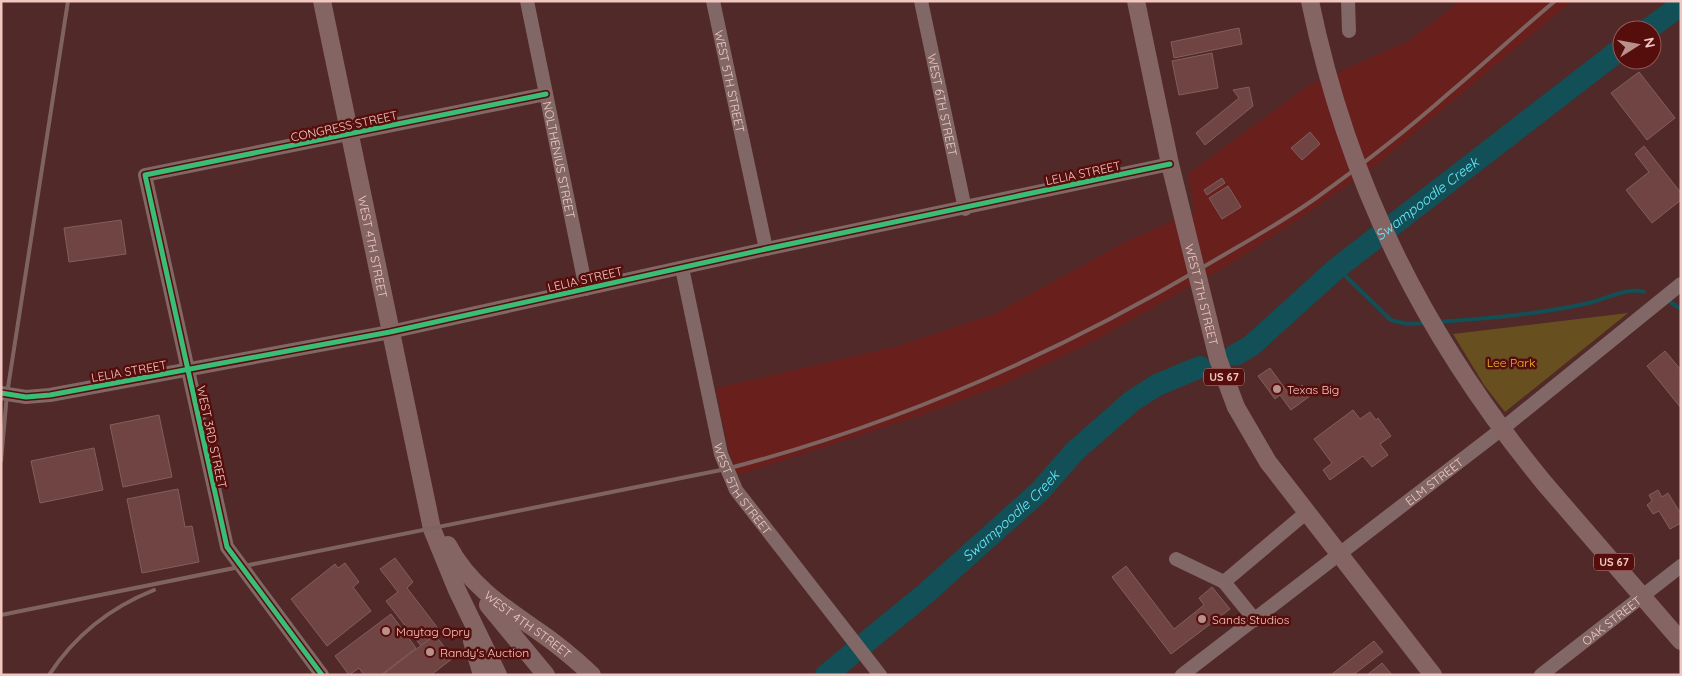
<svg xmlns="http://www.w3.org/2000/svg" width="1682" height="676" font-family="Quicksand,sans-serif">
<rect width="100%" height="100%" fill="#512928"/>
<polygon fill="#691f1b" points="1460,1 1572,1 1380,162 1302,217 1228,265 1088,344 1000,386 913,418 738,475 728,449 716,388 898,346 994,314 1127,241 1195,211 1188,174 1309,85 1408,41"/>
<polygon fill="#674f20" points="1628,313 1505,412 1484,385 1453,334"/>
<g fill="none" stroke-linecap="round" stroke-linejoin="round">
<g stroke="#124f56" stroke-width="4">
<polyline points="1337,268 1391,320 1407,324 1425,323"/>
<polyline points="1670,302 1681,309"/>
<path d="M1437,322C1488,319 1539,314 1589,303C1606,299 1626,287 1644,292"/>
</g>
<g stroke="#124f56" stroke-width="22">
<polyline points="1647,30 1681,5"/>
<path id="s1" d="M1235,355L1251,346L1337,268L1622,48"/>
<path id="s2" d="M826,675L925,594L1040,491L1075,451L1132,401L1157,385L1200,367"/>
</g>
</g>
<g fill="#6f4443" stroke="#815f5d">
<polygon points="1239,28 1242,44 1174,58 1171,42"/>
<polygon points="1212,53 1218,88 1179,95 1172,61"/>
<polygon points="1639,72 1675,118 1647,140 1611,93"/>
<polygon points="1249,87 1253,106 1205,145 1196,133 1239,98 1233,90"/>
<polygon points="1310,132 1320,144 1302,160 1291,148"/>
<polygon points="1644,146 1681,193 1681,200 1652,223 1626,190 1649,172 1635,154"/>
<polygon points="1222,178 1225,183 1207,195 1204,190"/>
<polygon points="1228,186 1241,207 1222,219 1209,198"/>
<polygon points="121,220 126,254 69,262 64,228"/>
<polygon points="1665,351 1681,370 1681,408 1647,366"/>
<polygon points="1270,368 1289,394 1302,385 1310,396 1291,410 1280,395 1275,399 1258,376"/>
<polygon points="1353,410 1360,419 1370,412 1376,420 1378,418 1391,436 1380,444 1388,455 1372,467 1363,456 1330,480 1323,470 1332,463 1314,439"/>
<polygon points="159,415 172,477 123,487 110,425"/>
<polygon points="94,448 103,490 40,503 31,461"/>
<polygon points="178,489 185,527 192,526 199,562 142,573 127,499"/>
<polygon points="1658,490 1662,497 1668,493 1681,514 1681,523 1670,529 1659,511 1653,514 1647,505 1652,501 1649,495"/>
<polygon points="395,558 413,582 407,588 440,631 421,646 386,601 398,592 380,569"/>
<polygon points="345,563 359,582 353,587 371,611 327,646 291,599 335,564 338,568"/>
<polygon points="1126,566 1174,629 1204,605 1199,598 1212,587 1230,609 1171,654 1112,577"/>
<polygon points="391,614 416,648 381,675 364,675 359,668 349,675 335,656"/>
<polygon points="435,635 453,658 431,675 382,675"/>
<polygon points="1374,641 1383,652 1353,675 1331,675"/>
<polygon points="1382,663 1392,675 1367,675"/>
</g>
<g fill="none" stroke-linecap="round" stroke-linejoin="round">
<g stroke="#816866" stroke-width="14">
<path id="s3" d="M527,1L586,289"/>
<path id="s4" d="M713,1L766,249"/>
<path id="s5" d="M921,1L965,209"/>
<polyline points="1348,1 1349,31"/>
<path id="s6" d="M682,268L721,454L736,490L880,675"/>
<polyline points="1,393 26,397 50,395 390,332 766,249 1170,164"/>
<polyline points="1176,559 1224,582"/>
<polyline points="1255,620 1224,582 1307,512"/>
<polyline points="322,675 227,547 145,175 546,94"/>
<path id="s7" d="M1182,675L1507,425L1681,284"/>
<path id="s8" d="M1541,675L1681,566"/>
</g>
<g stroke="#846564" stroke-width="18">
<path id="s9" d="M322,1L432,529L457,590L498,675"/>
<path id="s10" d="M1136,1L1170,164L1201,290L1218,359L1236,407L1268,462L1433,675"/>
<polyline points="1545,484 1681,641"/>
<path id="s11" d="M448,545C468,584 503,607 538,631C557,644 575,659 592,675"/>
<polyline points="488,605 546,675"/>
<polyline points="472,641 482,675"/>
</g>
<g stroke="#7f6360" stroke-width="4">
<polyline points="1,461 7,394 68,1"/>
<path d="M1,615L726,469C896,425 1054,355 1205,266C1242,244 1281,223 1316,198C1362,165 1407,130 1449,93C1485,63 1519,31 1555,1"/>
<path d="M49,675C75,635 109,608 154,590"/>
</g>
<path stroke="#846564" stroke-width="18" d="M1310,1C1348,186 1426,339 1545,484"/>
<defs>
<g id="cycleway">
<polyline points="1,393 26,397 50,395 390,332 766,249 1170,164"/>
<polyline points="322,675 227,547 145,175 546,94"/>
</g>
</defs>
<use href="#cycleway" stroke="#550e0c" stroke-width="8"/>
<use href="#cycleway" stroke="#3abd76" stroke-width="5"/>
</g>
<g fill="#ba908b" stroke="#550e0c" stroke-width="2">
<circle cx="1277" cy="389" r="5"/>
<circle cx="1202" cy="619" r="5"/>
<circle cx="386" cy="631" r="5"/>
<circle cx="430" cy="652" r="5"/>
</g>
<g text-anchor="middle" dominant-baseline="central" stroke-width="5" stroke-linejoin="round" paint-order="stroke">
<g fill="#550e0c" stroke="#c4908b" stroke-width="1">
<rect x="1204" y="368.5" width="40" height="17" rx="4"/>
<rect x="1594" y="553.5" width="40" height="17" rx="4"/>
</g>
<g font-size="11" font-weight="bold" fill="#f3c7c1">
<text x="1224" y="377">US 67</text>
<text x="1614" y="562">US 67</text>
</g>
<g font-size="12" fill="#f3c7c1" stroke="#550e0c">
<text stroke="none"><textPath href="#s4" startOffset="82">WEST 5TH STREET</textPath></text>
<text stroke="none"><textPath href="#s5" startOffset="106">WEST 6TH STREET</textPath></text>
<text transform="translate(344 126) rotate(-12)">CONGRESS STREET</text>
<text stroke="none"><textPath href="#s3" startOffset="162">NOLTHENIUS STREET</textPath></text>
<text transform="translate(1083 173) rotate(-12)">LELIA STREET</text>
<text stroke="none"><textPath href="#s9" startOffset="251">WEST 4TH STREET</textPath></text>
<text transform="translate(585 279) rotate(-13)">LELIA STREET</text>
<text stroke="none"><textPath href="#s10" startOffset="301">WEST 7TH STREET</textPath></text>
<text transform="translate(129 371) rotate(-10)">LELIA STREET</text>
<text transform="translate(212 437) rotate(78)">WEST 3RD STREET</text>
<text stroke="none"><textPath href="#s7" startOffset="318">ELM STREET</textPath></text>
<text stroke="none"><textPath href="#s6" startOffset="231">WEST 5TH STREET</textPath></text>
<text stroke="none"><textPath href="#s8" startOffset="89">OAK STREET</textPath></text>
<text stroke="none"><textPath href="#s11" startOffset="114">WEST 4TH STREET</textPath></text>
</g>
<g font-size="12" fill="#f0bd31" stroke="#550e0c">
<text x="1511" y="362">Lee Park</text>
</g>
<g font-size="12" fill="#f3c7c1" stroke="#550e0c" text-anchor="start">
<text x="1287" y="389">Texas Big</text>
<text x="1212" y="619">Sands Studios</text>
<text x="396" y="631">Maytag Opry</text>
<text x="440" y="652">Randy's Auction</text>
</g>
<g font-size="14" font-style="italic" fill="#68eafc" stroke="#550e0c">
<text stroke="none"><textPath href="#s1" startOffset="248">Swampoodle Creek</textPath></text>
<text stroke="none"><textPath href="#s2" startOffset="244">Swampoodle Creek</textPath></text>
</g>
</g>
<rect width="1682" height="676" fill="none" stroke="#f3c7c1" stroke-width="5"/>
<g transform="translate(1637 45) rotate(79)"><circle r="24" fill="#550e0c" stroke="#945854"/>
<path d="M0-4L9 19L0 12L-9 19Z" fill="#ba908b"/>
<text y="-8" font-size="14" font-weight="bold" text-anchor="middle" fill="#f3c7c1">N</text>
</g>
</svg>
